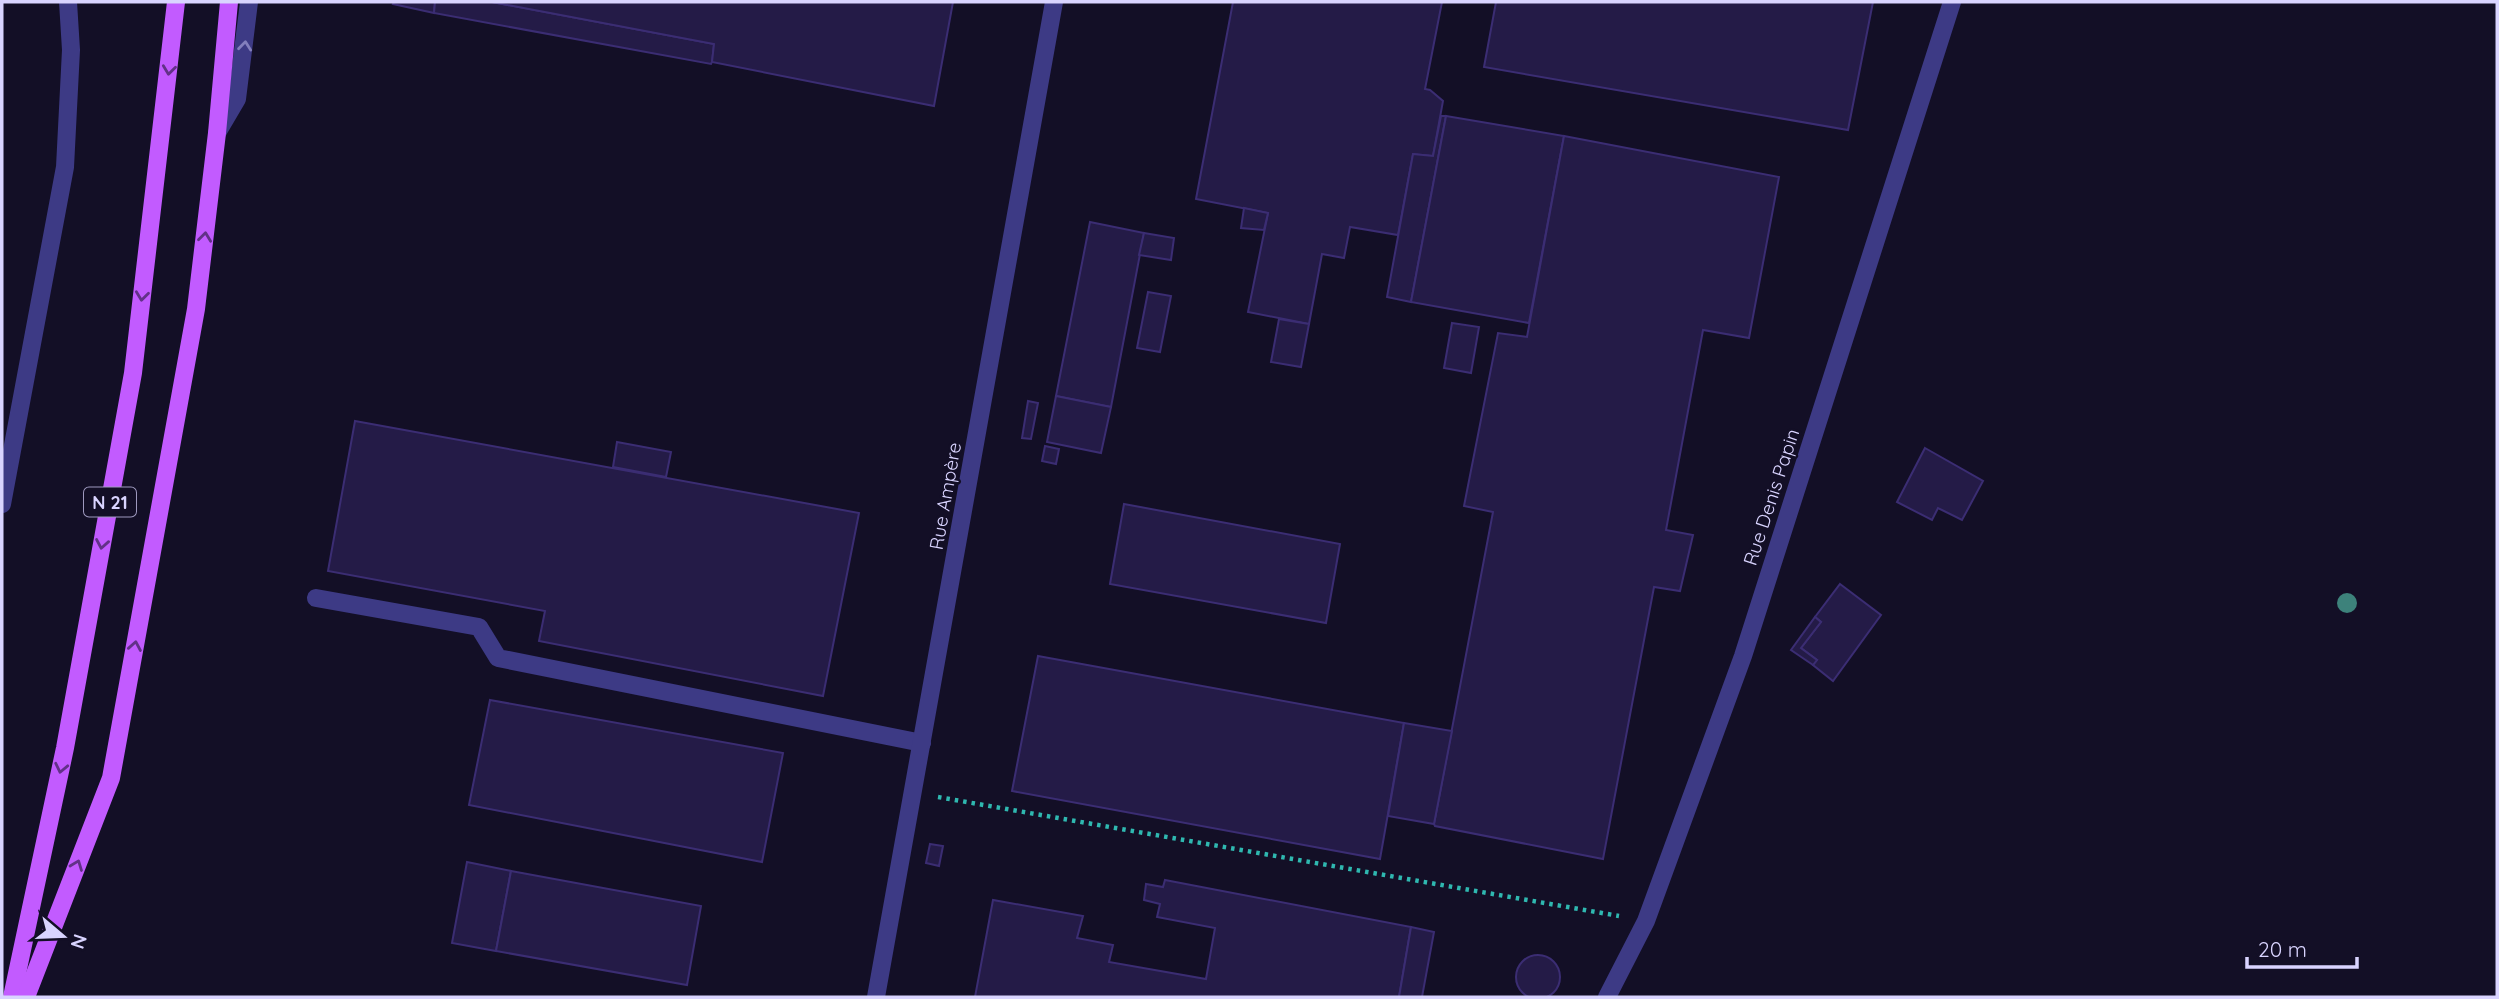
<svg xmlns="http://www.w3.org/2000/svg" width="2499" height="999" font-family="Quicksand,sans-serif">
<rect width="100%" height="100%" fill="#130f26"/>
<g fill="#241b47" stroke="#3b2d73" stroke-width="2">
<polygon points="394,2 435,2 434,13 393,4"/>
<polygon points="435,2 492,2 714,44 712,62 711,64 434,13"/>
<polygon points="492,2 953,2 934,106 712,62 714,44"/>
<polygon points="1233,2 1442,2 1425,89 1430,90 1443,101 1433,156 1413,154 1398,235 1350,227 1344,258 1322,254 1309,324 1248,312 1268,213 1196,199"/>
<polygon points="1496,2 1873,2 1848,130 1484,67"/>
<polygon points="1441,116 1446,116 1411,302 1387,297 1413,154 1433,156"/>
<polygon points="1446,116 1564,136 1529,323 1411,302"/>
<polygon points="1564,136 1779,177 1749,338 1703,330 1666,530 1693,535 1680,591 1654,587 1603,859 1435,826 1434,824 1493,512 1464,506 1498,333 1527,337"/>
<polygon points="1244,208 1268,213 1264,230 1241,228"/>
<polygon points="1090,222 1144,233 1111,407 1056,396"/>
<polygon points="1144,233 1174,238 1171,260 1139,255"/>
<polygon points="1148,292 1171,296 1160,352 1137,348"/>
<polygon points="1279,319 1309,324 1301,367 1271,362"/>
<polygon points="1452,323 1479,327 1471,373 1444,368"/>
<polygon points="1056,396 1111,407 1101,453 1047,442"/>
<polygon points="1028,401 1038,403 1031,439 1022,438"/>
<polygon points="355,421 859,513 823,696 539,641 545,611 328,571"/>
<polygon points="617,442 671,452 666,477 613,467"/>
<polygon points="1045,446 1059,449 1056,464 1042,461"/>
<polygon points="1925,448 1983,481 1962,520 1938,508 1932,520 1897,502"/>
<polygon points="1124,504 1340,544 1326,623 1110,584"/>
<polygon points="1840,584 1881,615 1833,681 1813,665 1817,660 1801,648 1821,622 1815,617"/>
<polygon points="1815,617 1821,622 1801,648 1817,660 1813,665 1791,650"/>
<polygon points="1038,656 1404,723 1380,859 1012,791"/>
<polygon points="490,700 783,753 762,862 469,805"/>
<polygon points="1404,723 1452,731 1434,824 1388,816"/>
<polygon points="930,844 943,846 939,866 926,863"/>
<polygon points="467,862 511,871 496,951 452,943"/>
<polygon points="511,871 701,906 687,985 496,951"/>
<polygon points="1165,880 1411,927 1399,997 975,997 993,900 1083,916 1077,938 1113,945 1109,962 1206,979 1215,928 1157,917 1160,904 1144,900 1146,884 1163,887"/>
<polygon points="1411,927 1434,932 1422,997 1399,997"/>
<circle cx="1538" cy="977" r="22"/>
</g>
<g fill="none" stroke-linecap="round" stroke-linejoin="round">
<polyline stroke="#2fb8b0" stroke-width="4.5" stroke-dasharray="3.5 5" stroke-linecap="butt" points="938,797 1619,916"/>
<polyline stroke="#3d3a85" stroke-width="18" points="316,598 479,627 498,658 922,743"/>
<g stroke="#3d3a85" stroke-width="18">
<polyline points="217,133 237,99 249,2"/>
<polyline points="2,504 65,167 71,50 68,2"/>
<polyline points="876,997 1054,2"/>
<polyline points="1607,997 1646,921 1743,656 1952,2"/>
</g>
<g stroke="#c25bff" stroke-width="18">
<polyline points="12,997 65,748 133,373 176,2"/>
<polyline points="26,997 111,778 196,309 217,133 229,2"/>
</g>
</g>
<circle fill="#3d827b" cx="2347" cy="603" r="10"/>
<defs><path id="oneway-chevron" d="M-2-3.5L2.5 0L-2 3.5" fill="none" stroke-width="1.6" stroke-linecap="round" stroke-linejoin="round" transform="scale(1.75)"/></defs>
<use stroke="#837fbc" href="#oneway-chevron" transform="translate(245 46) rotate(-84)"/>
<g stroke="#623188">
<use href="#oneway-chevron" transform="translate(169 70) rotate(97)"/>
<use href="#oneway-chevron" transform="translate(205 237) rotate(-83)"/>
<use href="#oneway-chevron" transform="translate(142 296) rotate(97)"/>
<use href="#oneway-chevron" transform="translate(102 544) rotate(100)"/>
<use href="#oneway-chevron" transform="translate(135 646) rotate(-80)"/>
<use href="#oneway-chevron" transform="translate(61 768) rotate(102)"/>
<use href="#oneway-chevron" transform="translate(77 865) rotate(-69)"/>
</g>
<g text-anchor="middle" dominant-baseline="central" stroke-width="5" stroke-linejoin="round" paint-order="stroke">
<rect fill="#130f26" stroke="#9e99be" stroke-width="2" x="84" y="487.5" width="52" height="29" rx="5"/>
<g font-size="18" font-weight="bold" fill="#d9d4ff">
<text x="110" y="502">N 21</text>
</g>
<g font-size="19" fill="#d9d4ff" stroke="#130f26">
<text transform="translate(945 496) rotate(-80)">Rue Ampère</text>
<text transform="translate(1771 497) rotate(-72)">Rue Denis Papin</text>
</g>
</g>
<rect width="2499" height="999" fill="none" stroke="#d9d4ff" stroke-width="7"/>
<g transform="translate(63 936) rotate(109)" stroke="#130f26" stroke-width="5" paint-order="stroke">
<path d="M0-5L12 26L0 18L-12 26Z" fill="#d9d4ff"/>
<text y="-10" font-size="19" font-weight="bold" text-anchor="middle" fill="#d9d4ff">N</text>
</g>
<path d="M2247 957v10h110v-10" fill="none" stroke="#d9d4ff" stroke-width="3.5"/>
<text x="2258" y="957" font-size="21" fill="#d9d4ff" stroke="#130f26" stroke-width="5" paint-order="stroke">20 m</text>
</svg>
